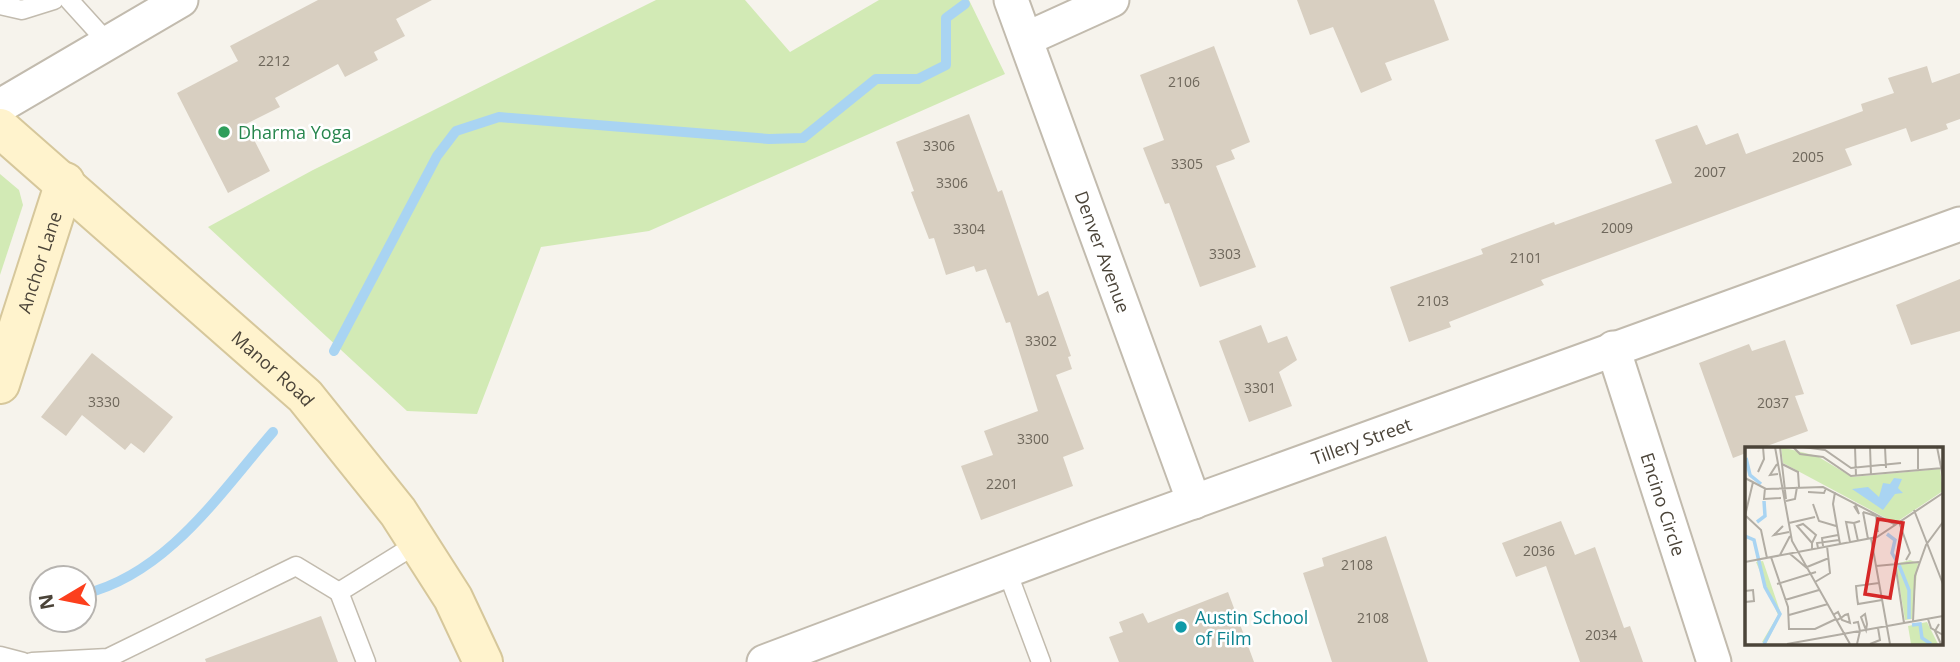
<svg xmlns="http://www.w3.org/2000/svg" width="1960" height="662" font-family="'Open Sans',sans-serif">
<rect width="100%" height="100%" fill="#f6f3ec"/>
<g fill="#d2eab5">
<polygon points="656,0 745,0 790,52 879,0 969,0 1005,74 649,231 541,247 477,414 407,411 208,227 313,170"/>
<polygon points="0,174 19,190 23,205 0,275"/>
</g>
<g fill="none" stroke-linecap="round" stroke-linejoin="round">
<g stroke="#a9d4f2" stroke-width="10">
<polyline points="334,351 437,156 456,131 499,117 769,139 803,138 876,79 918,79 946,65 946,18 965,4"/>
<path d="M84,594C167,574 220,493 273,432"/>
</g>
</g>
<g fill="#d8cfc1">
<polygon points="318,0 432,0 396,19 405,36 374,52 378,60 345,77 338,64 275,98 280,107 246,124 270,171 228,193 177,93 238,61 230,46"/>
<polygon points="1297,0 1434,0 1449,40 1385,63 1392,80 1361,93 1333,27 1310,35"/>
<polygon points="1214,46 1250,142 1231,150 1235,159 1216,166 1256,267 1200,287 1169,203 1165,204 1143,148 1164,140 1140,75"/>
<polygon points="1927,66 1932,83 1960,73 1960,119 1946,124 1948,129 1911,142 1906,128 1845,149 1852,165 1541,280 1544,285 1449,322 1451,327 1409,342 1390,287 1483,254 1481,249 1554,222 1555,225 1672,183 1655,140 1697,125 1706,145 1738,133 1746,154 1863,111 1861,104 1894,93 1888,78"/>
<polygon points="969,114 998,192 1002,190 1038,296 1048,291 1071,356 1068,357 1072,369 1056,375 1084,449 1063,457 1073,486 981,520 961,466 993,455 984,431 1038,411 1010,322 1006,323 986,269 976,272 974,266 946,275 934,238 929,239 911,192 914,191 896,142"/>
<polygon points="1960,279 1960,331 1911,345 1896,305"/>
<polygon points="1261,325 1268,343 1287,336 1297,360 1279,372 1292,406 1249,422 1219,341"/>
<polygon points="1785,340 1804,394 1795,396 1808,431 1759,449 1746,449 1746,453 1733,458 1699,363 1749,344 1752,351"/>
<polygon points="92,353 173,417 144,453 131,443 125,450 82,415 66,436 41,417"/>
<polygon points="1561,521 1575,555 1595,547 1624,628 1630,626 1643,662 1580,662 1546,566 1516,577 1502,543"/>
<polygon points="1386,536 1428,662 1332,662 1303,573 1324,566 1322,558"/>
<polygon points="1228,592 1254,662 1119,662 1109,637 1123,632 1119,622 1143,613 1148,623"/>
<polygon points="321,616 338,662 206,662 205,659"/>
</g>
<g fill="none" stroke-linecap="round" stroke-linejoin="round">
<defs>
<g id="lane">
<polyline points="69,0 108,43"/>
<polyline points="0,5 22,10 54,0"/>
<polyline points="1007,571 1041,662"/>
<polyline points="0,656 23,662"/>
<polyline points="32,662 108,658 296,566 339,592"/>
<polyline points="366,662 339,592 418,543"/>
</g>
<g id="street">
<path id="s1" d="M1011,0L1194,502"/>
<polyline points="1026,39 1112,0"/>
<polyline points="0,106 181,0"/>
<path id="s2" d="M1613,348L1714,662"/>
<path id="s3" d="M764,662L1099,536L1960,224"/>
</g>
<g id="secondary">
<path id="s4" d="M0,128L305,396L398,512L453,598L483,662"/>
<path id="s5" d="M0,384L65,182"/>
</g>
</defs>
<use href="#lane" stroke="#c2bbae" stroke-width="21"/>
<use href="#street" stroke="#c2bbae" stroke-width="37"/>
<use href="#secondary" stroke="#d6c79b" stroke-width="42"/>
<use href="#lane" stroke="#fff" stroke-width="18"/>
<use href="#street" stroke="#fff" stroke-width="33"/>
<use href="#secondary" stroke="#fff3cd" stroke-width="38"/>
</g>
<circle fill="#2e9e5b" stroke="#fff" stroke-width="2.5" cx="224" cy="132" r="7"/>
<circle fill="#0f9aa8" stroke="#fff" stroke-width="2.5" cx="1181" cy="627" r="7"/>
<g text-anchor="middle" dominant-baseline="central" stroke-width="5" stroke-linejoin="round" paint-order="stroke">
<g font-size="14" fill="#6e675b">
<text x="274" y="60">2212</text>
<text x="1184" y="81">2106</text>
<text x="939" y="145">3306</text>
<text x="1808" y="156">2005</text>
<text x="1187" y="163">3305</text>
<text x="1710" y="171">2007</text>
<text x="952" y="182">3306</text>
<text x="1617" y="227">2009</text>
<text x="969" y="228">3304</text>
<text x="1225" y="253">3303</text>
<text x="1526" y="257">2101</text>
<text x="1433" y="300">2103</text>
<text x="1041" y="340">3302</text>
<text x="1260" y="387">3301</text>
<text x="104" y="401">3330</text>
<text x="1773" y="402">2037</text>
<text x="1033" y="438">3300</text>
<text x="1002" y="483">2201</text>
<text x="1539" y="550">2036</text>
<text x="1357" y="564">2108</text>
<text x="1373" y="617">2108</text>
<text x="1601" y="634">2034</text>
</g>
<g font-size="18" fill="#27864d" stroke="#fff" text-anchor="start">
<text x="238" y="132">Dharma Yoga</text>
</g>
<g font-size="18" fill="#4b4439" stroke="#fff">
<text stroke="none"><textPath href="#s1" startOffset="268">Denver Avenue</textPath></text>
<text stroke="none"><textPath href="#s5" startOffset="128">Anchor Lane</textPath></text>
<text stroke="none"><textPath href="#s4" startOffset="364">Manor Road</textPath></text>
<text stroke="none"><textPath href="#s3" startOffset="637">Tillery Street</textPath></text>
<text stroke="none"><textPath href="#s2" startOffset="164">Encino Circle</textPath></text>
</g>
<g font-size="18" fill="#0d838f" stroke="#fff" text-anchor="start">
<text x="1195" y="617">Austin School<tspan x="1195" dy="21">of Film</tspan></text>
</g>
</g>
<g transform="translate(1745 447)">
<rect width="198" height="198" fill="#f6f3ec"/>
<path d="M36,0L72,9L107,30L195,22L198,44L150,76L38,16ZM165,113L173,116L167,172L160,173L151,117ZM18,114L36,167L21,197L17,195L33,168L11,115ZM182,175L193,197H166L163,179Z" fill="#d2eab5"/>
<path d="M149,31L157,32L153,41L158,46L150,47L138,63L107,42L123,40L134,50L138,36L145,37Z" fill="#a9d4f2"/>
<path fill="none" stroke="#a9d4f2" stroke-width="3.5" d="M1,11L5,28L16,37M12,75L20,69L19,54M142,87L150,93L147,106L151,113M0,89L9,93L20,140L35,167L19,197M154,118L164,143V172M167,178L175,177L177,191L186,197"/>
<path fill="none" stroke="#b2ada4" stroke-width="2" d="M30,0L47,94L105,197M35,0L41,52M48,0L55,7L78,10L106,29L198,21M58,0L80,3L106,21L156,16M110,0L111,29M125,0L126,28M140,0L141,21M192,0L198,30M32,17L25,28L33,27M37,17L53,25L54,40M173,22V0M13,25L19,12L18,0M0,31L21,42L78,40L151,78M20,41L19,52L36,51M63,45L79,46L81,41M90,45L88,57L95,97M41,54L50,52L52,40M68,57L74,74L91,79M109,59L114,67L110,56M169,63L198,137M118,65L131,69L133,85M118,65L123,92M0,69L8,35M1,69L16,83L22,111M154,75L165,106L161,113M44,76L70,70M38,79L29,88L44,85M126,91L145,197M113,94L109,76L115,74M105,95L101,75L109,76M67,96L71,88L58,77L52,79L67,96V102M78,99L77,91L93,88M73,101L72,96L94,93M44,106L63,122M35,108L45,89M26,110L43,160L44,182H70L91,172M0,115L132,90L198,46M150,115L159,176M131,119L174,115M62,120L84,111M70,135L85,126L82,99M134,136L111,139L112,150L113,157L137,153M32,137L71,125M0,144L8,143L9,154L0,155M40,153L74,143M120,167L122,177L121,183L116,170ZM44,168L83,157M88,168L93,165L97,173L105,176L103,167L100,168L96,171L92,173M183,172L186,181L198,188M168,175L170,129L181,98L198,75M108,176L113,175L115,184L112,197M194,177L190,184L196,197M42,197L198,169M125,197L135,193L133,181"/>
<path fill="#d62828" fill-opacity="0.15" stroke="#d62828" stroke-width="3.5" d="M133,72L158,76L145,151L120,147Z"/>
<rect width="198" height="198" fill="none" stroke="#4b4439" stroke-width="3.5"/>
</g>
<g transform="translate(63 599) rotate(260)"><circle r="33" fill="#ffffff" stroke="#b7b4b0" stroke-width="2"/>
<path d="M0-5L12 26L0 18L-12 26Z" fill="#fc3f1d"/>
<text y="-10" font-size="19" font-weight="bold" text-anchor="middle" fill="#4b4439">N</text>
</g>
</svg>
